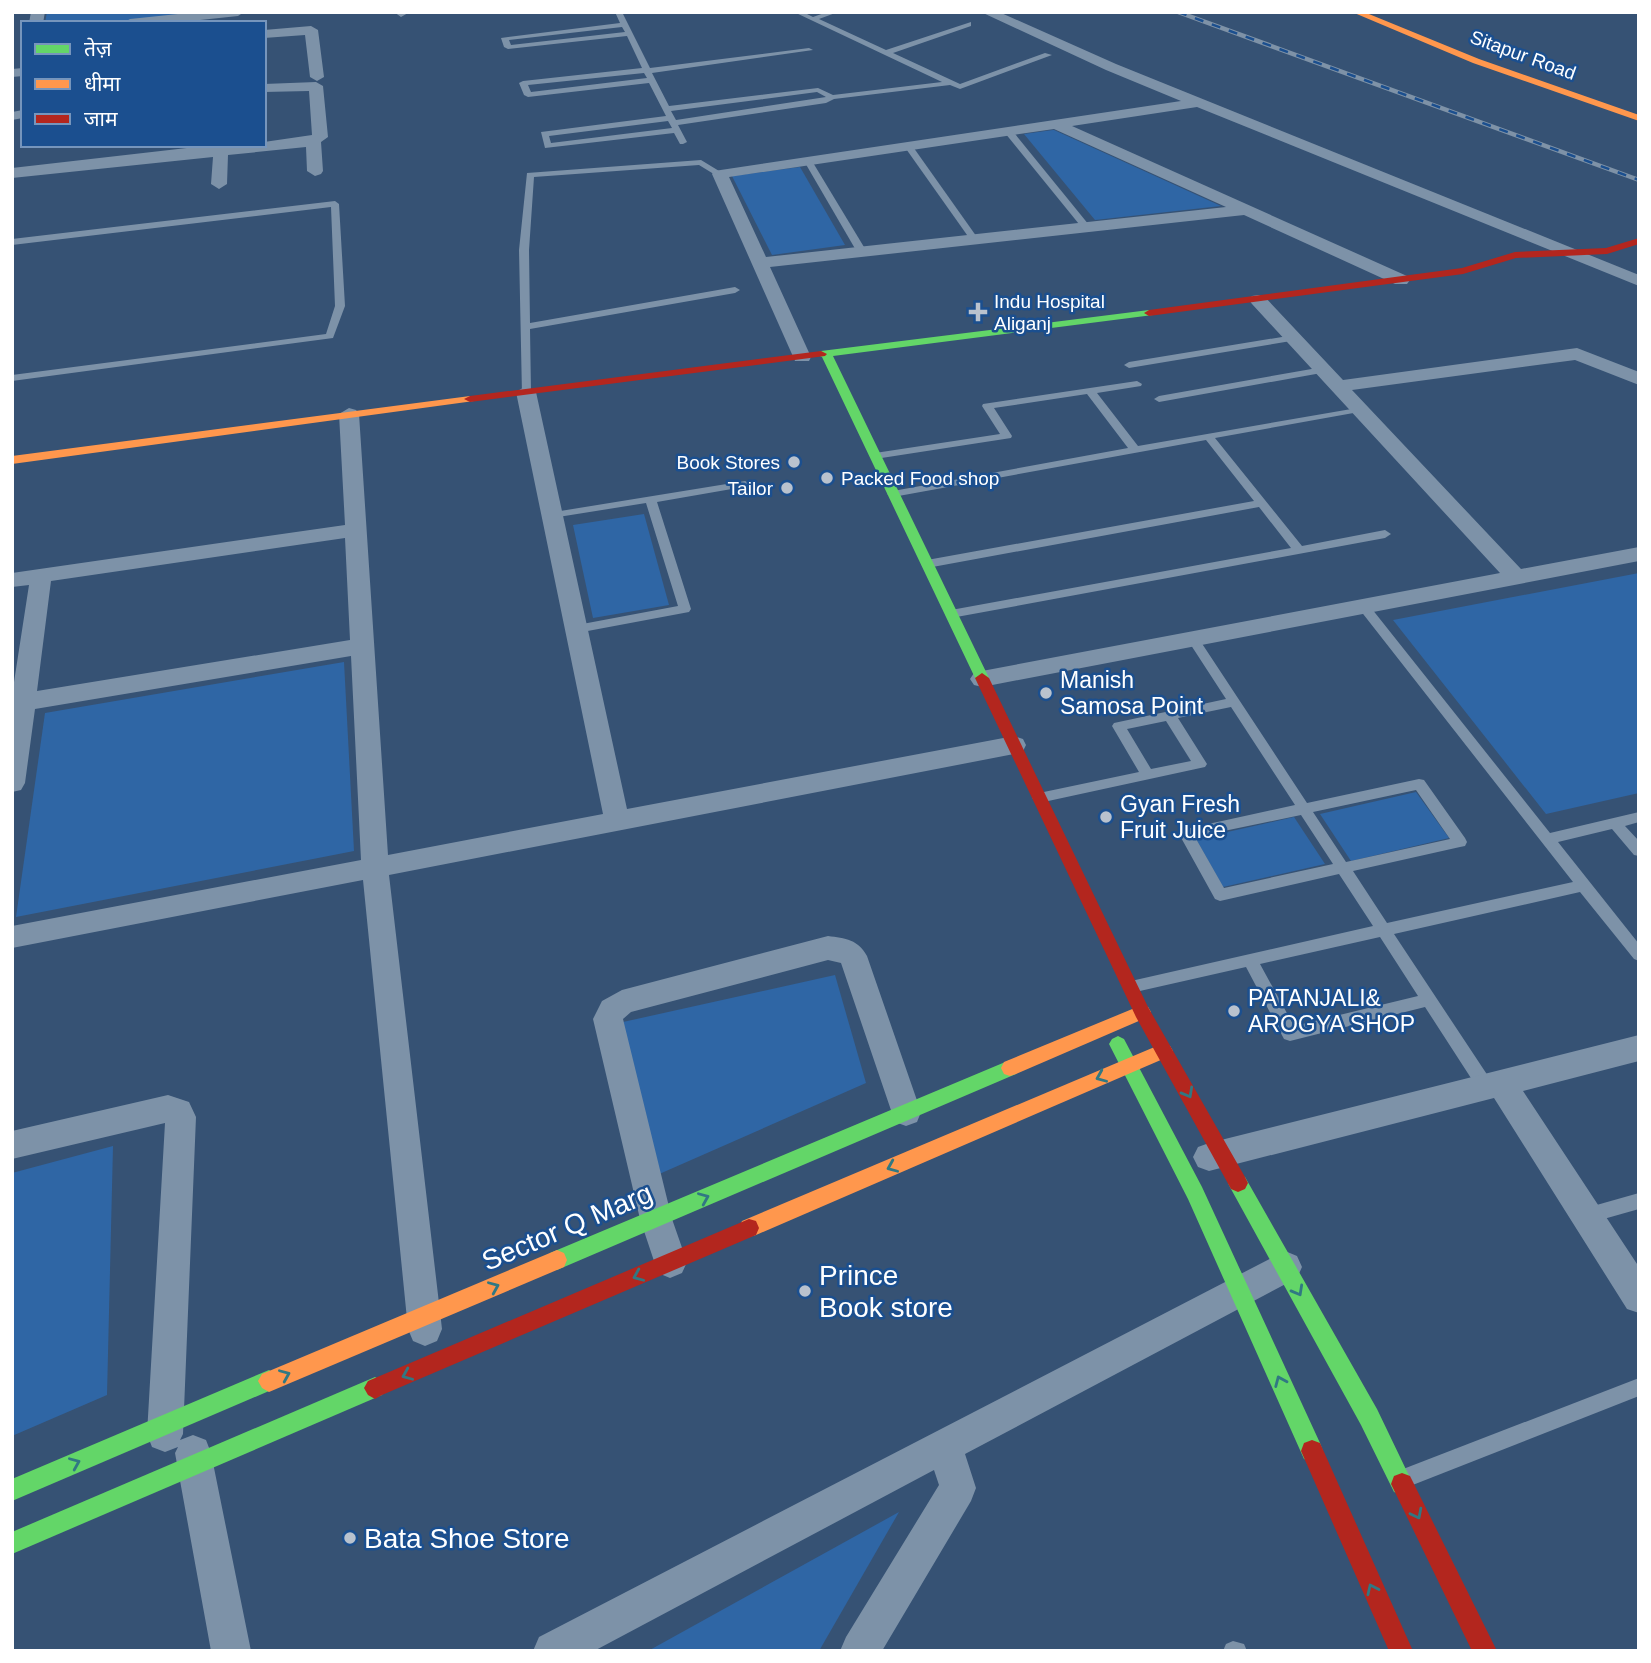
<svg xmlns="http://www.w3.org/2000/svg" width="1651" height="1663" font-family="Helvetica,'Noto Sans Devanagari',sans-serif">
<rect width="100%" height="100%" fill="#365274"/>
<g fill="#2f66a5">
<polygon points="47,12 207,12 104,23 45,23"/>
<polygon points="1053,130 1054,130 1221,206 1095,220 1024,134"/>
<polygon points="800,167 845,245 772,255 732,176"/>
<polygon points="644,514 669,605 593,618 573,525"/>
<polygon points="1639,573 1639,793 1546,814 1393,620"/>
<polygon points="344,662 354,851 16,917 45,713"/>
<polygon points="1416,792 1449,838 1351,861 1320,814"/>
<polygon points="1294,817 1325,864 1223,887 1196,839"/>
<polygon points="835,975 866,1083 657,1175 623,1022"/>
<polygon points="113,1146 107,1395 12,1436 12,1173"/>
<polygon points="899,1512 819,1651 648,1651"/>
</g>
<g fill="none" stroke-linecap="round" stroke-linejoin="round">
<g fill="#7d92a8" fill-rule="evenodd">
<path d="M615,12H622L650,68L809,48L813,50L652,73L669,106L818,88L833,95L942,82L794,12H803L813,17L827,12H838L819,19L886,50L971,22V26L893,53L960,84L1045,53L1052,55L960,89L950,85L834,99L826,103L678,125L687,142L683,144H680L674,133L545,148L541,132L666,116L649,83L528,97L524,95L519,83L523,81L642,68L627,36L508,49L504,47L501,38L620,23ZM622,27L625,32L511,45L509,40ZM644,73L647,78L531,92L528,85ZM817,92L826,97L676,120L671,111ZM668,121L672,128L551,143L549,136Z"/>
<polygon points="1005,129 1011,129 1089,225 1089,229 1083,229 1005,133"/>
<polygon points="905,144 911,144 979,240 978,242 972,242 904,146"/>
<polygon points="805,159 812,161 867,252 865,254 857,252 804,161"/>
<polygon points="701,160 724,174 717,176 699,165 534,177 529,250 530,323 735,287 740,290 735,293 530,329 531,392 522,394 519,250 527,173"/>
<polygon points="335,201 339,204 345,306 333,338 12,381 12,375 326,334 335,306 331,207 12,245 12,239"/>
<polygon points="1294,335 1297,336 1297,340 1129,368 1124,365 1129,362"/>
<polygon points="1323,367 1327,368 1327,372 1159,402 1154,399 1159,396"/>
<polygon points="1137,381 1142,384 1141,386 1097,393 1138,446 1363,407 1364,409 1359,412 1215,438 1302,546 1385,530 1391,534 1385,538 951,618 947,617 945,614 951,610 1291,548 1259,507 927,568 923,567 921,564 927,560 1254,501 1206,440 893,497 887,494 893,491 1128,448 1087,394 994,408 1012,436 1011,438 875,459 870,456 875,453 1000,434 982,406 983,404"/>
<polygon points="745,481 751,484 749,486 657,502 691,609 689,612 577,633 573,632 571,629 577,625 678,606 646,503 552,518 546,515 548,513"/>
<path d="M1364,603L1368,604L1550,833L1639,812V822L1625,826L1639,841V856L1634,855L1612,829L1558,842L1639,944V961L1634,959L1580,892L1394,934L1492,1082L1494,1087L1492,1092L1486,1094L1480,1092L1425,1007L1290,1041L1284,1039L1246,967L1131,993L1126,992L1123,987L1126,982L1131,981L1373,926L1339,874L1220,901L1215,899L1179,834L1181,830L1295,805L1231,707L1178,718L1207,764L1205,767L1039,803L1032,798L1039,793L1139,772L1112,726L1114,723L1226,699L1187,639L1193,635L1197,636L1307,803L1419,779L1424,780L1465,838L1467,842L1465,846L1460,847L1353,871L1387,923L1573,882L1360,610L1358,607ZM1166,721L1191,761L1151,769L1127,729ZM1416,790L1450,839L1346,862L1313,812ZM1301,815L1333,864L1224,888L1195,837ZM1380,937L1418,996L1294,1026L1260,964Z"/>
<polygon points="1639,1193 1639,1209 1586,1224 1580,1222 1577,1216 1580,1210 1586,1208"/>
<polygon points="1639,1378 1639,1396 1405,1488 1398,1485 1395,1478 1398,1471"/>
<polygon points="1233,1641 1244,1644 1247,1651 1223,1651 1226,1644"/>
</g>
<g fill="#7d92a8" fill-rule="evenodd">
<polygon points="31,12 45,12 43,23 29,23"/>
<polygon points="197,12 244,12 238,16 172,23 123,23 130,19"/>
<polygon points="394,12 408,12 408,13 401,17"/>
<path d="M981,12H999L1116,64L1639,275V286L1197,107L1072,126L1407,276L1410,280L1407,284H1395L1244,215L770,267L811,357L809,361H795L712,174L714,171L1181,101L1106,70ZM1054,129L1226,207L766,257L729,177Z"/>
<polygon points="311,26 318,30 324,77 317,81 310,77 305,35 264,38 264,30"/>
<polygon points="23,68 23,76 12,77 12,69"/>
<polygon points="316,82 323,86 328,137 321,142 323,171 321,174 315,176 307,171 306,147 228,155 227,184 219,189 211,184 213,157 12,178 12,168 213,145 264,145 264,142 312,135 309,91 264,92 264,84"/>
<polygon points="23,110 23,118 12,120 12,112"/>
<polygon points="1258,295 1264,296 1343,380 1577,348 1639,372 1639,385 1575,360 1352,390 1521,569 1639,547 1639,561 982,687 974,685 970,679 974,673 982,671 1500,573 1252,304 1249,300 1252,296"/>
<path d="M526,386L536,392L627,809L1014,736L1023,739L1026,745L1023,751L1014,754L389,875L442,1329L437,1341L425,1346L413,1341L408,1329L363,880L12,948V926L361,860L351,656L35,709L25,783L21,790L12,792V695L29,585L12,587V573L345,525L339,414L349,408L356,410L359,414L388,855L603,814L516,392ZM345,538L350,640L37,691L51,581Z"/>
<path d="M828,936C845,938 859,940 867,956L921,1112L917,1122L906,1126L895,1122L841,963L828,960L631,1012L623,1019L672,1219L687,1262L682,1273L670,1278L658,1273L640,1219L593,1019L602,1001L622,990Z"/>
<polygon points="1639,1035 1639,1061 1523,1091 1639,1267 1639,1313 1627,1309 1494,1098 1209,1171 1198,1167 1193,1157 1198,1147 1209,1143"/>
<polygon points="168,1095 189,1102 196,1117 183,1434 180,1440 193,1435 206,1440 211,1453 251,1651 211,1651 175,1453 178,1447 165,1452 152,1447 147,1434 165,1123 12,1159 12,1131"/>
<polygon points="1285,1251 1297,1256 1302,1267 1297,1278 965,1454 976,1488 971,1501 882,1651 840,1651 846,1637 939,1485 934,1470 594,1651 533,1651 539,1637"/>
</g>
<g fill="#63d668" fill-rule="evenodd">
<polygon points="1149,310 1154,313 1153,315 833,356 989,678 987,682 977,682 822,357 815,354 821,351"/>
<polygon points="1118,1036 1124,1039 1202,1187 1320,1443 1323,1451 1320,1459 1312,1462 1304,1459 1188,1199 1109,1044 1112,1039"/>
<polygon points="1010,1060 1016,1062 1019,1068 1016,1074 564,1267 557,1270 550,1267 547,1260 550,1253"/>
<polygon points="1238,1174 1245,1177 1377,1409 1413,1484 1410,1492 1402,1495 1394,1492 1361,1425 1231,1189 1228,1183 1231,1177"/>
<polygon points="269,1370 276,1374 280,1381 276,1388 12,1501 12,1479"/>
<polygon points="375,1377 382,1381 386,1388 382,1395 12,1554 12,1532"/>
</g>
<g fill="#ff974d" fill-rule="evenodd">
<polygon points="1352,12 1364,12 1479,59 1639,115 1639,121 1473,63"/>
<polygon points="470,396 476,399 474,401 12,464 12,456"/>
<polygon points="1142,1005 1148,1007 1151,1012 1148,1017 1016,1074 1010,1076 1004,1074 1001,1068 1004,1062"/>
<polygon points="1164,1043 1170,1046 1173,1051 1170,1056 756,1235 749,1237 742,1235 739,1228 742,1221"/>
<polygon points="557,1250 564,1253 567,1260 564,1267 269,1392 262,1388 258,1381 262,1374"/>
</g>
<g fill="#b3261e" fill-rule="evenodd">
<polygon points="1639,238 1639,244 1607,254 1516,258 1463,274 1149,316 1144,313 1149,310 1462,268 1515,252 1606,248"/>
<polygon points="821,351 827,354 825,356 470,402 464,399 470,396"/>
<polygon points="982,673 989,678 1148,1007 1245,1177 1248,1183 1245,1189 1238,1192 1231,1189 1136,1017 975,678"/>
<polygon points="749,1219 756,1221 759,1228 756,1235 382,1395 375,1399 368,1395 364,1388 368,1381"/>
<polygon points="1312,1440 1320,1443 1413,1651 1389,1651 1301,1451 1304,1443"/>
<polygon points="1402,1473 1410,1476 1497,1651 1472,1651 1391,1484 1394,1476"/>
</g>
<defs>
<polyline id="rail" points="1178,12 1639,180"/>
</defs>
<use href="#rail" stroke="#7e92a7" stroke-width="4.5"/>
<use href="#rail" stroke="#1b4f8f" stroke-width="2.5" stroke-dasharray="9" stroke-linecap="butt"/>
</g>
<defs><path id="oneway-chevron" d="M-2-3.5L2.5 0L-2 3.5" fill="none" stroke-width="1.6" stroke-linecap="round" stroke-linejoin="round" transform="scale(1.75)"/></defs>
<g stroke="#317883">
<use href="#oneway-chevron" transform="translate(1101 1077) rotate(157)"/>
<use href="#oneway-chevron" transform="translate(1188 1093) rotate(61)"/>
<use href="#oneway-chevron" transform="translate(892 1167) rotate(157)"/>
<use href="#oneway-chevron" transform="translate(704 1198) rotate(-23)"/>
<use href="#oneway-chevron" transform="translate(638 1276) rotate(157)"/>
<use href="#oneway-chevron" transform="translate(494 1287) rotate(-23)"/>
<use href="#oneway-chevron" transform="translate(1298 1291) rotate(61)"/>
<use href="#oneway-chevron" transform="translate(285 1375) rotate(-23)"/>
<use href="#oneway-chevron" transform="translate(407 1375) rotate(157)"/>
<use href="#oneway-chevron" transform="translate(1280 1381) rotate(-113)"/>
<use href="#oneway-chevron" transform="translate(75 1463) rotate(-23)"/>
<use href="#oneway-chevron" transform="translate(1417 1514) rotate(63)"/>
<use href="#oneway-chevron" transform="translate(1372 1589) rotate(-115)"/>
</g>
<g fill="#b9c2ce" stroke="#1b4f8f" stroke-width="2.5">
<path d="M974.5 301.5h7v7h7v7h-7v7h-7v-7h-7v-7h7z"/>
<circle cx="794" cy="462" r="7"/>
<circle cx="827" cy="478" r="7"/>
<circle cx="787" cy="488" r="7"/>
<circle cx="1046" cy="693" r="7"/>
<circle cx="1106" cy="817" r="7"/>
<circle cx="1234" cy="1011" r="7"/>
<circle cx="805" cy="1291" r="7"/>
<circle cx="350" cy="1538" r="7"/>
</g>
<g text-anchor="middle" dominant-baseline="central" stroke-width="5" stroke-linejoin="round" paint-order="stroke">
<g font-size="19" fill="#fff" stroke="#1b4f8f">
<text transform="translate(1523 55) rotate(20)">Sitapur Road</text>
</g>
<g font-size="19" fill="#fff" stroke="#1b4f8f" text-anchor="start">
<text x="994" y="301">Indu Hospital<tspan x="994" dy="22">Aliganj</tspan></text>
<text x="780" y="462" text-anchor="end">Book Stores</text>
<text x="841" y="478">Packed Food shop</text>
<text x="773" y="488" text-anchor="end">Tailor</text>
</g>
<g font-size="23" fill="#fff" stroke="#1b4f8f" text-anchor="start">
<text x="1060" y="680">Manish<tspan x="1060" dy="26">Samosa Point</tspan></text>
<text x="1120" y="804">Gyan Fresh<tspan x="1120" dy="26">Fruit Juice</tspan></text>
<text x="1248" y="998">PATANJALI&amp;<tspan x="1248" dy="26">AROGYA SHOP</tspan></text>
</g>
<g font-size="28" fill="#fff" stroke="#1b4f8f">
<text transform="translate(567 1227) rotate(-23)">Sector Q Marg</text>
</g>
<g font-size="28" fill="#fff" stroke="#1b4f8f" text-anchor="start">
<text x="819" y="1275">Prince<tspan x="819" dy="32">Book store</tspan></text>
<text x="364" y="1538">Bata Shoe Store</text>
</g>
</g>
<rect width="1651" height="1663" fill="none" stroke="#ffffff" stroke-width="28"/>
<rect x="21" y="21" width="245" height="126" fill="#1b4f8f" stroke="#7695bc" stroke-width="2"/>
<rect x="35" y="44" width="35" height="10" fill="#63d668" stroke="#7695bc" stroke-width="2"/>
<text x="84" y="56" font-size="21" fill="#ffffff">तेज़</text>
<rect x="35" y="79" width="35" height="10" fill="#ff974d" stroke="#7695bc" stroke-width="2"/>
<text x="84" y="91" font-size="21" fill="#ffffff">धीमा</text>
<rect x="35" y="114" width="35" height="10" fill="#b3261e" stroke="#7695bc" stroke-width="2"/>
<text x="84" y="126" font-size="21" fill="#ffffff">जाम</text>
</svg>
